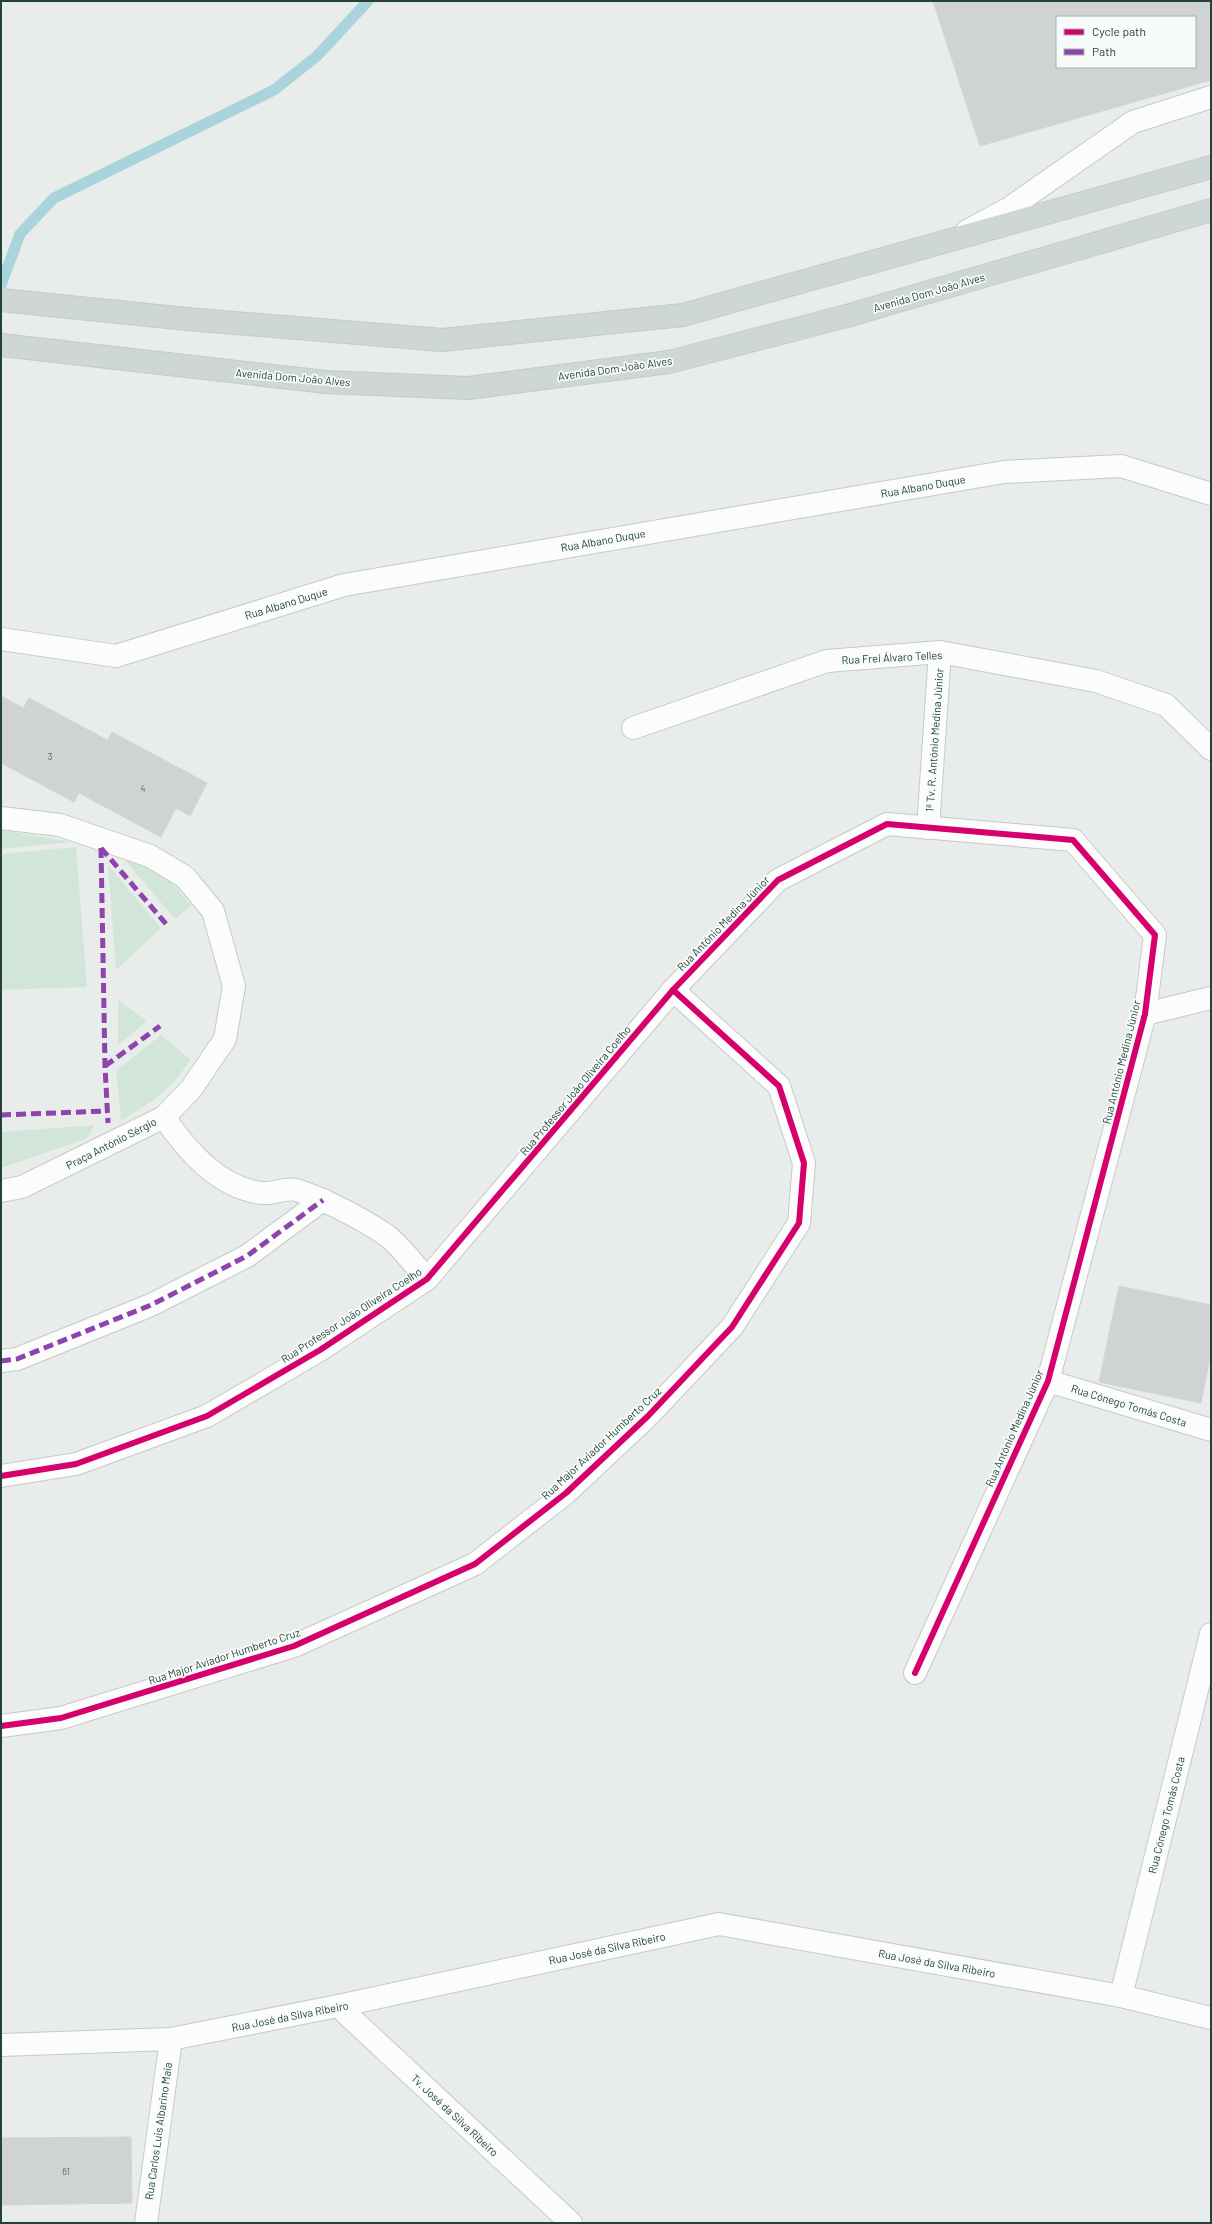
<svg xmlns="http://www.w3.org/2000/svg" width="1212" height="2224" font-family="Barlow,sans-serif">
<rect width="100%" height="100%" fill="#e8edeb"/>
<g fill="#d1e6d8">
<polygon points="1,830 72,842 1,849"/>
<polygon points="76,847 87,987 1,990 1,854"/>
<polygon points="119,853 149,867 173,884 191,906 175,919"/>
<polygon points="108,865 161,928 116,970"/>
<polygon points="118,1000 147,1021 118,1045"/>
<polygon points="161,1035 191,1060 174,1082 154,1100 121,1121 116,1071"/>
<polygon points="95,1125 86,1139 1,1168 1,1132"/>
</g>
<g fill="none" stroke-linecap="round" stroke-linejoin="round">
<polyline stroke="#a9d4db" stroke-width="11" points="1,285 20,234 54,198 274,90 317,56 368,1"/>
</g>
<g fill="#cfd4d2" stroke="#d1d6d4" fill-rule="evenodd">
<path d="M933,1H1211V80L980,146ZM1057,17H1195V67H1057Z"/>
<polygon points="1,696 23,708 1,749"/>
<polygon points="29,698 107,740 74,802 1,763 1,749"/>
<polygon points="112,732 207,783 190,816 176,808 161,837 79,793"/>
<polygon points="1119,1286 1211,1305 1211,1353 1201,1403 1099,1382"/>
<polygon points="131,2137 132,2203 1,2205 1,2138"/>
</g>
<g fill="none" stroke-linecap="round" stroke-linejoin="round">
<defs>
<g id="minor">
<polyline points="967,231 1008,209 1133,122 1211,97"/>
<polyline points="1,639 116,656 344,585 1004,472 1121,466 1211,494"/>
<polyline points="633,728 827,661 940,652 1096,681 1166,705 1211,749"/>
<polyline points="1,818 60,825 150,856 185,877 213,911 234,986 225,1039 191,1089 164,1117 22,1187 1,1191"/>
<polyline points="928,828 940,652"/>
<polyline points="1145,1014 1211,998"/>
<path d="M164,1117C187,1151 218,1187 261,1193C272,1195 285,1187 296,1190C322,1198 363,1219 386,1235C401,1246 414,1265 427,1279"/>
<polyline points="1,1361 17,1359 151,1305 247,1256 323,1200"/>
<polyline points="1048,1381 1211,1430"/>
<polyline points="1,1476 76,1464 207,1416 320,1350 427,1279 673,990 778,880 887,824 1073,840 1155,935 1145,1014 1048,1381 915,1673"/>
<polyline points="1,1726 61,1718 294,1646 475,1564 566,1493 648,1416 732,1327 799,1223 804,1163 779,1086 673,990"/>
<polyline points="1121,1996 1211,1634"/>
<polyline points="338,2006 571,2223"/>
<polyline points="1,2045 171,2039 338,2006 719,1924 1121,1996 1211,2018"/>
<polyline points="146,2223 171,2039"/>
</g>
<g id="major">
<polyline points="1,300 187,319 442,340 683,315 1211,167"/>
<polyline points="1,345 326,382 468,388 669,362 843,317 1211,210"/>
</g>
</defs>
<use href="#minor" stroke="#c5cac8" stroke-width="24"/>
<use href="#major" stroke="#c3ccc9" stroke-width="24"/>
<use href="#minor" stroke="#fcfcfc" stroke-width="22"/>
<use href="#major" stroke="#cfd7d5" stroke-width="22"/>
<g stroke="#8e44ad" stroke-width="5" stroke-dasharray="10 5" stroke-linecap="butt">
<polyline points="101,848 105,1066 108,1123"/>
<polyline points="101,848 166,924"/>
<polyline points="105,1066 160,1026"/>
<polyline points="1,1115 107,1111"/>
<polyline points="1,1361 17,1359 151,1305 247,1256 323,1200"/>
</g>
<defs>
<g id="cycleway">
<polyline points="1,1476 76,1464 207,1416 320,1350 427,1279 673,990 778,880 887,824 1073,840 1155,935 1145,1014 1048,1381 915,1673"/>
<polyline points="1,1726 61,1718 294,1646 475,1564 566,1493 648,1416 732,1327 799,1223 804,1163 779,1086 673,990"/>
</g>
</defs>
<use href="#cycleway" stroke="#f7fbf9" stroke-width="8"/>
<use href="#cycleway" stroke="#d6006c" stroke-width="6"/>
</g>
<g text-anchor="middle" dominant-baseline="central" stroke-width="3.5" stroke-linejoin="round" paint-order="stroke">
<g font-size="9" fill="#506761">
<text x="50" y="756">3</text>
<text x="143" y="788">4</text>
<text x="66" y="2171">61</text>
</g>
<g font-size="11" fill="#24423a" stroke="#f7fbf9">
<text transform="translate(929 292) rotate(-16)">Avenida Dom João Alves</text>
<text transform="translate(615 368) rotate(-8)">Avenida Dom João Alves</text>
<text transform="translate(293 377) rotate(5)">Avenida Dom João Alves</text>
<text transform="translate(923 486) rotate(-10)">Rua Albano Duque</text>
<text transform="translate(603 540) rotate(-10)">Rua Albano Duque</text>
<text transform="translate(286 603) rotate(-17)">Rua Albano Duque</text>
<text transform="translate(892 657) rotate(-3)">Rua Frei Álvaro Telles</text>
<text transform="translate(934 740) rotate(-86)">1ª Tv. R. António Medina Júnior</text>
<text transform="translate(723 923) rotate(-46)">Rua António Medina Júnior</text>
<text transform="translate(1121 1062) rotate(-76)">Rua António Medina Júnior</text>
<text transform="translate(575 1090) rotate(-50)">Rua Professor João Oliveira Coelho</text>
<text transform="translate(111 1143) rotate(-27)">Praça António Sérgio</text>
<text transform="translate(351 1315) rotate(-33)">Rua Professor João Oliveira Coelho</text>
<text transform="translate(1129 1405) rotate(17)">Rua Cónego Tomás Costa</text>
<text transform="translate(1014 1428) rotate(-66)">Rua António Medina Júnior</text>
<text transform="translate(601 1443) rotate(-43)">Rua Major Aviador Humberto Cruz</text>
<text transform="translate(224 1656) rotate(-18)">Rua Major Aviador Humberto Cruz</text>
<text transform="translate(1166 1815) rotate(-76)">Rua Cónego Tomás Costa</text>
<text transform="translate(607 1948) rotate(-12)">Rua José da Silva Ribeiro</text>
<text transform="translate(937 1963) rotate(10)">Rua José da Silva Ribeiro</text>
<text transform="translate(290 2016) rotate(-11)">Rua José da Silva Ribeiro</text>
<text transform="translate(455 2115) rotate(43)">Tv. José da Silva Ribeiro</text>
<text transform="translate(158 2131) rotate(-82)">Rua Carlos Luis Albarino Maia</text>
</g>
</g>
<rect width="1212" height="2224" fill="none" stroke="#24423a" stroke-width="4"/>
<rect x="1056" y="16" width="140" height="52" fill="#f7fbf9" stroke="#a3b1ad"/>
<rect x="1064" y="29" width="20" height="6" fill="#d6006c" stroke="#a3b1ad"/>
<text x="1092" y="36" font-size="12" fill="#24423a">Cycle path</text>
<rect x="1064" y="49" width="20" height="6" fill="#8e44ad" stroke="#a3b1ad"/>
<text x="1092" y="56" font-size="12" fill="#24423a">Path</text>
</svg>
